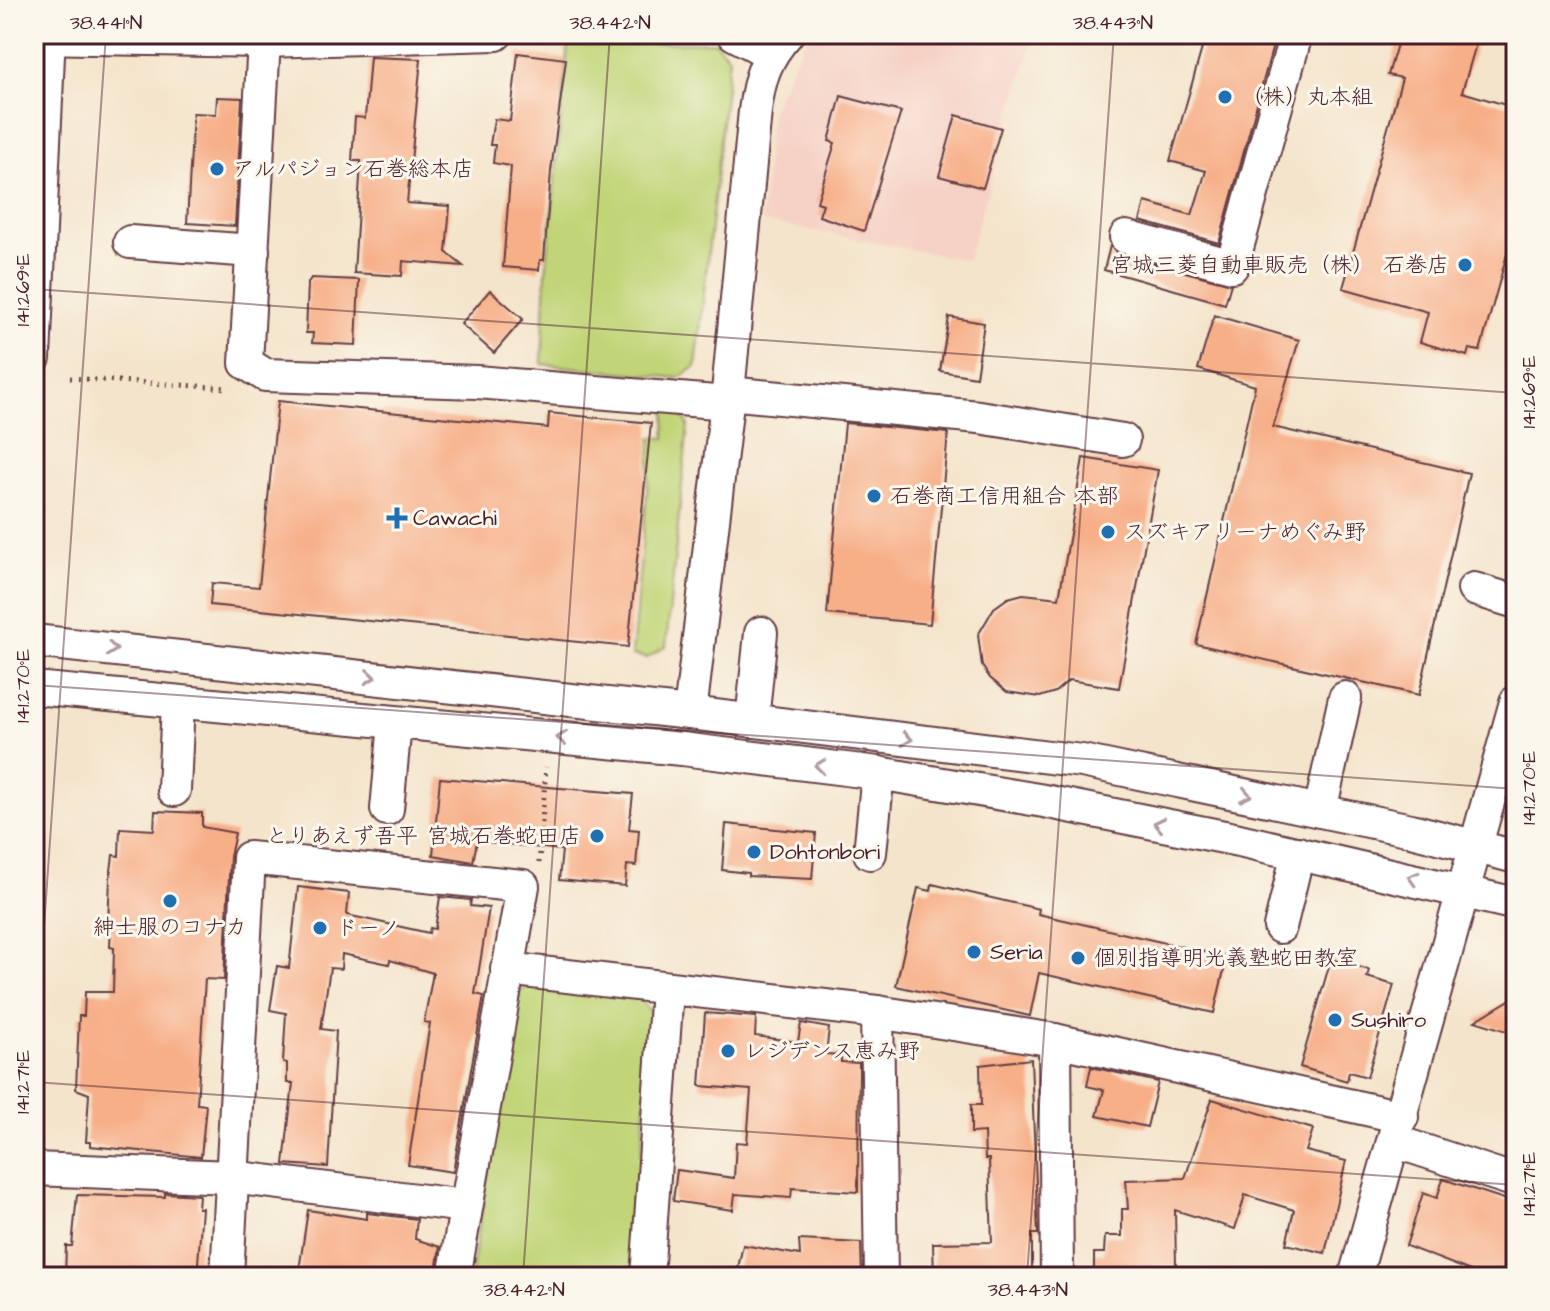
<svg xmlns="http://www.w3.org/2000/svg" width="1550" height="1311" font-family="'Architects Daughter','Klee One',sans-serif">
<rect width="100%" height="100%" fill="#fbf7ec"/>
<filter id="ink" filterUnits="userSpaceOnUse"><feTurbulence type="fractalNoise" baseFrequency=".0125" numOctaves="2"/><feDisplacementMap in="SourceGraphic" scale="16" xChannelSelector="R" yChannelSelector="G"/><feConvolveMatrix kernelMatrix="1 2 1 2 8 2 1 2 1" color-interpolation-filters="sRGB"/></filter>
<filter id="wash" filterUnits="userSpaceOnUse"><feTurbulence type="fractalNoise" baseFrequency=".006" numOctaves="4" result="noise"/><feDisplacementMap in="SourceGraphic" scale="32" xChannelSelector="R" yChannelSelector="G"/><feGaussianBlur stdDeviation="1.8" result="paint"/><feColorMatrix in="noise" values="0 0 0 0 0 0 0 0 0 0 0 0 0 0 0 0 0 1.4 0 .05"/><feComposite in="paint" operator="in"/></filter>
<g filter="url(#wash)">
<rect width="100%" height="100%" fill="#f4e4cb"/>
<polygon fill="#f6d1c5" points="811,34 1035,34 967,260 761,221 771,110 803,43"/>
<g fill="#c1d578" stroke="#867a52" stroke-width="2">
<polygon points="715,42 729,57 696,367 678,378 542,364 546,273 568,45"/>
<polygon points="666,406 677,408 688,424 666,646 647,658 632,655 652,437 665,438"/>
<polygon points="530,984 634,993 652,1013 632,1277 471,1277 516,996"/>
</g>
<g id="blocks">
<g fill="#f7af88">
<polygon points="1206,34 1276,34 1219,243 1140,221 1145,202 1192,215 1206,171 1170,161"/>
<polygon points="1400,34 1479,34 1462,92 1516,108 1516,222 1480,351 1469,349 1467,356 1420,342 1428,312 1343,288 1402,78 1388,75"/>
<polygon points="518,53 566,59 551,171 544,260 540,260 539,270 503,267 511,166 493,163 495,145 490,145 494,119 510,121"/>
<polygon points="370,57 421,59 407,203 450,206 446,252 463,266 403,261 402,276 354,273 361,161 352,161 355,117 365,118"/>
<polygon points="841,96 901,112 864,231 819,216 823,204 817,202 835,143 829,141"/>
<polygon points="217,97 242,98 235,226 187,223 193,113 216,114"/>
<polygon points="956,115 1001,128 983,188 939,176"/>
<polygon points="1110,246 1121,255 1231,284 1225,304 1104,270"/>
<polygon points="311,278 359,280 356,345 312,343 313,333 306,333 308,283"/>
<polygon points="490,290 523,319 494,353 461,324"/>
<polygon points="1214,315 1299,340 1273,427 1469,473 1419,695 1196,644 1255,386 1198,369"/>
<polygon points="949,317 984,323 976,377 940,371"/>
<polygon points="278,401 548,428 549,413 651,423 628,647 210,605 212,583 259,587"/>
<polygon points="845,423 948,433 930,624 827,614"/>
<polygon points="1083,458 1158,470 1119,688 1069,680 1055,692 1040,697 1007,692 990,678 982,666 978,635 994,608 1008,598 1023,594 1059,598"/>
<polygon points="440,778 633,794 629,829 639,830 636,866 627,865 625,886 559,880 562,850 477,841 473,862 433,855"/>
<polygon points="155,811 202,813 202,827 235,833 230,857 224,980 205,979 197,1104 206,1105 201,1157 90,1146 90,1142 86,1142 89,1094 76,1089 79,1016 84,1016 85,992 113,992 114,948 110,947 111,924 108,923 110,879 113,855 119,856 120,828 154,830"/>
<polygon points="726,824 816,833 812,879 748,876 748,873 722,870"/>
<polygon points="932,884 1039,909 1038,914 1227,957 1214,1013 1039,973 1030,1016 896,986 918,888 931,891"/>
<polygon points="298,887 349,893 347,915 429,933 430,928 435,929 440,897 471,900 470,906 489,908 475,994 484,996 453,1172 408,1165 430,1023 424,1022 433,973 390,960 389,964 342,954 341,969 330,968 321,1029 336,1031 328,1167 284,1164 293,1083 287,1083 287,1063 283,1062 286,1013 270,1010 277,966 289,968"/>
<polygon points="1331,959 1369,970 1367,977 1394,985 1367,1077 1349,1072 1347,1081 1300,1067"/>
<polygon points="1516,996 1516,1034 1475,1021"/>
<polygon points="705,1013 756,1017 755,1036 798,1042 801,1023 829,1028 826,1054 841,1055 841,1062 859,1063 858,1192 792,1188 791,1198 735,1194 733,1210 673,1201 677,1170 734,1178 736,1142 747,1143 751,1090 700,1086"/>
<polygon points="1031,1059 1038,1234 1032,1234 1032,1269 1024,1269 1024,1277 934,1277 933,1243 992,1242 989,1159 985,1159 984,1132 971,1133 971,1105 981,1105 980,1065"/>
<polygon points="1091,1067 1158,1082 1147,1127 1097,1116 1104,1090 1087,1086"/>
<polygon points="1212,1099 1313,1129 1306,1151 1346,1161 1325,1253 1286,1244 1294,1210 1245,1195 1235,1229 1175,1210 1176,1266 1160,1266 1160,1276 1094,1277 1094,1253 1104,1253 1105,1236 1122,1236 1122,1209 1128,1209 1126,1180 1185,1178"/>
<polygon points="1443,1179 1516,1203 1516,1277 1486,1277 1406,1246 1423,1193 1437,1198"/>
<polygon points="165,1193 199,1195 198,1208 202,1208 197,1277 65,1277 66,1246 72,1246 77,1195 165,1197"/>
<polygon points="308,1210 367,1219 367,1213 417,1219 415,1239 440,1247 435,1277 298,1277"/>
<polygon points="799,1240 861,1243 862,1277 736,1277 743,1245 800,1255"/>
</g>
</g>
</g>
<g filter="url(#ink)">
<use href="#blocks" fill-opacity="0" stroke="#643d43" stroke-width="2"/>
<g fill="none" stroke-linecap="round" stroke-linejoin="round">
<defs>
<g id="minor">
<polyline points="734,34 770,53"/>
<polyline points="34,37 264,41 496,34"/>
<polyline points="264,41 246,363 265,375 477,382 727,403"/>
<polyline points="1126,237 1232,266 1296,34"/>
<polyline points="130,242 253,251"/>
<polyline points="34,358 49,34"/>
<polyline points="728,393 979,417 1123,440"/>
<polyline points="1474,589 1516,602"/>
<polyline points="34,641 690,713 1082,761 1411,830 1516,857"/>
<polyline points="34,688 682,749 878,773 1044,801 1239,840 1516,904"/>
<path d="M690,713L727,403L755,111C759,79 765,58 787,34"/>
<polyline points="752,721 761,633"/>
<polyline points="174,790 178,702"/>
<polyline points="387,809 395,724"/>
<polyline points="1320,811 1345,698"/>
<polyline points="870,853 878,773"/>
<polyline points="1280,927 1298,853"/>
<polyline points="507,969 877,1012 1055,1040 1402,1117"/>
<polyline points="877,1012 881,1277"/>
<polyline points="1055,1040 1057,1277"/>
<polyline points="1394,1141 1516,1181"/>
<polyline points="34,1169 231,1177 465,1206"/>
<polyline points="227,1277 249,858 523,886 454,1277"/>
<polyline points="647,1277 667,989"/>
<polyline points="1355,1277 1516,702"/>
</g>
</defs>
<use href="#minor" stroke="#643d43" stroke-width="36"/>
<g stroke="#643d43" stroke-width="5" stroke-dasharray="2 6" stroke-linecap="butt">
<polyline points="70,378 229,388"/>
<polyline points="539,863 546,767"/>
</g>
<use href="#minor" stroke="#fff" stroke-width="32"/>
</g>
<defs><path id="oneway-chevron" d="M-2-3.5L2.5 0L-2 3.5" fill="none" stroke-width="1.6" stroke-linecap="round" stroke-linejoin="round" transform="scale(2)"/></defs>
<g stroke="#ae9aa0">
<use href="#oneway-chevron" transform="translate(112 649) rotate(6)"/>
<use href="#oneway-chevron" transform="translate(370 677) rotate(6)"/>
<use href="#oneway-chevron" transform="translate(562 738) rotate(-175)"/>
<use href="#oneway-chevron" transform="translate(907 739) rotate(7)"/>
<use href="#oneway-chevron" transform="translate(820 766) rotate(-173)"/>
<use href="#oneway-chevron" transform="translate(1246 795) rotate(12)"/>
<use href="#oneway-chevron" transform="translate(1159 824) rotate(-168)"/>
<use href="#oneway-chevron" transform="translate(1413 878) rotate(-164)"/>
</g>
</g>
<path fill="none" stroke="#4a1f2b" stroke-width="2" stroke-opacity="0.45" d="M34,289L1516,393M34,685L1516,789M34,1071L106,34M34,1082L1516,1185M523,1277L610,34M1027,1277L1114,34"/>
<g fill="#1f6fb2" stroke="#fbf7ec" stroke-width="3">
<circle cx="1225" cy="97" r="8"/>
<circle cx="217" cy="169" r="8"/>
<circle cx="1465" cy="265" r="8"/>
<circle cx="874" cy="496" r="8"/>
<path d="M393 506h8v8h8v8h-8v8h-8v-8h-8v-8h8z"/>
<circle cx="1108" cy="532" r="8"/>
<circle cx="597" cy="836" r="8"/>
<circle cx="754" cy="852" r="8"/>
<circle cx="170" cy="901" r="8"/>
<circle cx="320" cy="928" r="8"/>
<circle cx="974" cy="952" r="8"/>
<circle cx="1078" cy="958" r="8"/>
<circle cx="1335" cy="1020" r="8"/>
<circle cx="728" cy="1051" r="8"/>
</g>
<g text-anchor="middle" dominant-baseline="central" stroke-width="6" stroke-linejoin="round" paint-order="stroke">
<g font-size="22" fill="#4a1f2b" stroke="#fbf7ec" text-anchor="start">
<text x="1241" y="97">（株）丸本組</text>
<text x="233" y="169">アルパジョン石巻総本店</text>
<text x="1449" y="265" text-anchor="end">宮城三菱自動車販売（株） 石巻店</text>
<text x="890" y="496">石巻商工信用組合 本部</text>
<text x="413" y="518">Cawachi</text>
<text x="1124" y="532">スズキアリーナめぐみ野</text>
<text x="581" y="836" text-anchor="end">とりあえず吾平 宮城石巻蛇田店</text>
<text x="770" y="852">Dohtonbori</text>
<text x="170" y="927" text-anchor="middle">紳士服のコナカ</text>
<text x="336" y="928">ドーノ</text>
<text x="990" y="952">Seria</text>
<text x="1094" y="958">個別指導明光義塾蛇田教室</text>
<text x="1351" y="1020">Sushiro</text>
<text x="744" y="1051">レジデンス恵み野</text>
</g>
</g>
<rect width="1550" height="1311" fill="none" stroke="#fbf7ec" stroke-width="88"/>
<rect x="44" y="44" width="1462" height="1223" fill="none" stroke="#4a1f2b" stroke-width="3"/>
<g font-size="20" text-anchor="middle" fill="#4a1f2b">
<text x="106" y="29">38.441°N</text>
<text x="610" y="29">38.442°N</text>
<text x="1113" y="29">38.443°N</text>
<text transform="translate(22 290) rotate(-90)" y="7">141.269°E</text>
<text transform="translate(1528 392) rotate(-90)" y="7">141.269°E</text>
<text transform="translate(22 686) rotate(-90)" y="7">141.270°E</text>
<text transform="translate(1528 788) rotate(-90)" y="7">141.270°E</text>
<text transform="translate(22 1082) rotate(-90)" y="7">141.271°E</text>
<text transform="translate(1528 1184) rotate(-90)" y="7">141.271°E</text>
<text x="524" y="1296">38.442°N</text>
<text x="1028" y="1296">38.443°N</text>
</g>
</svg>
